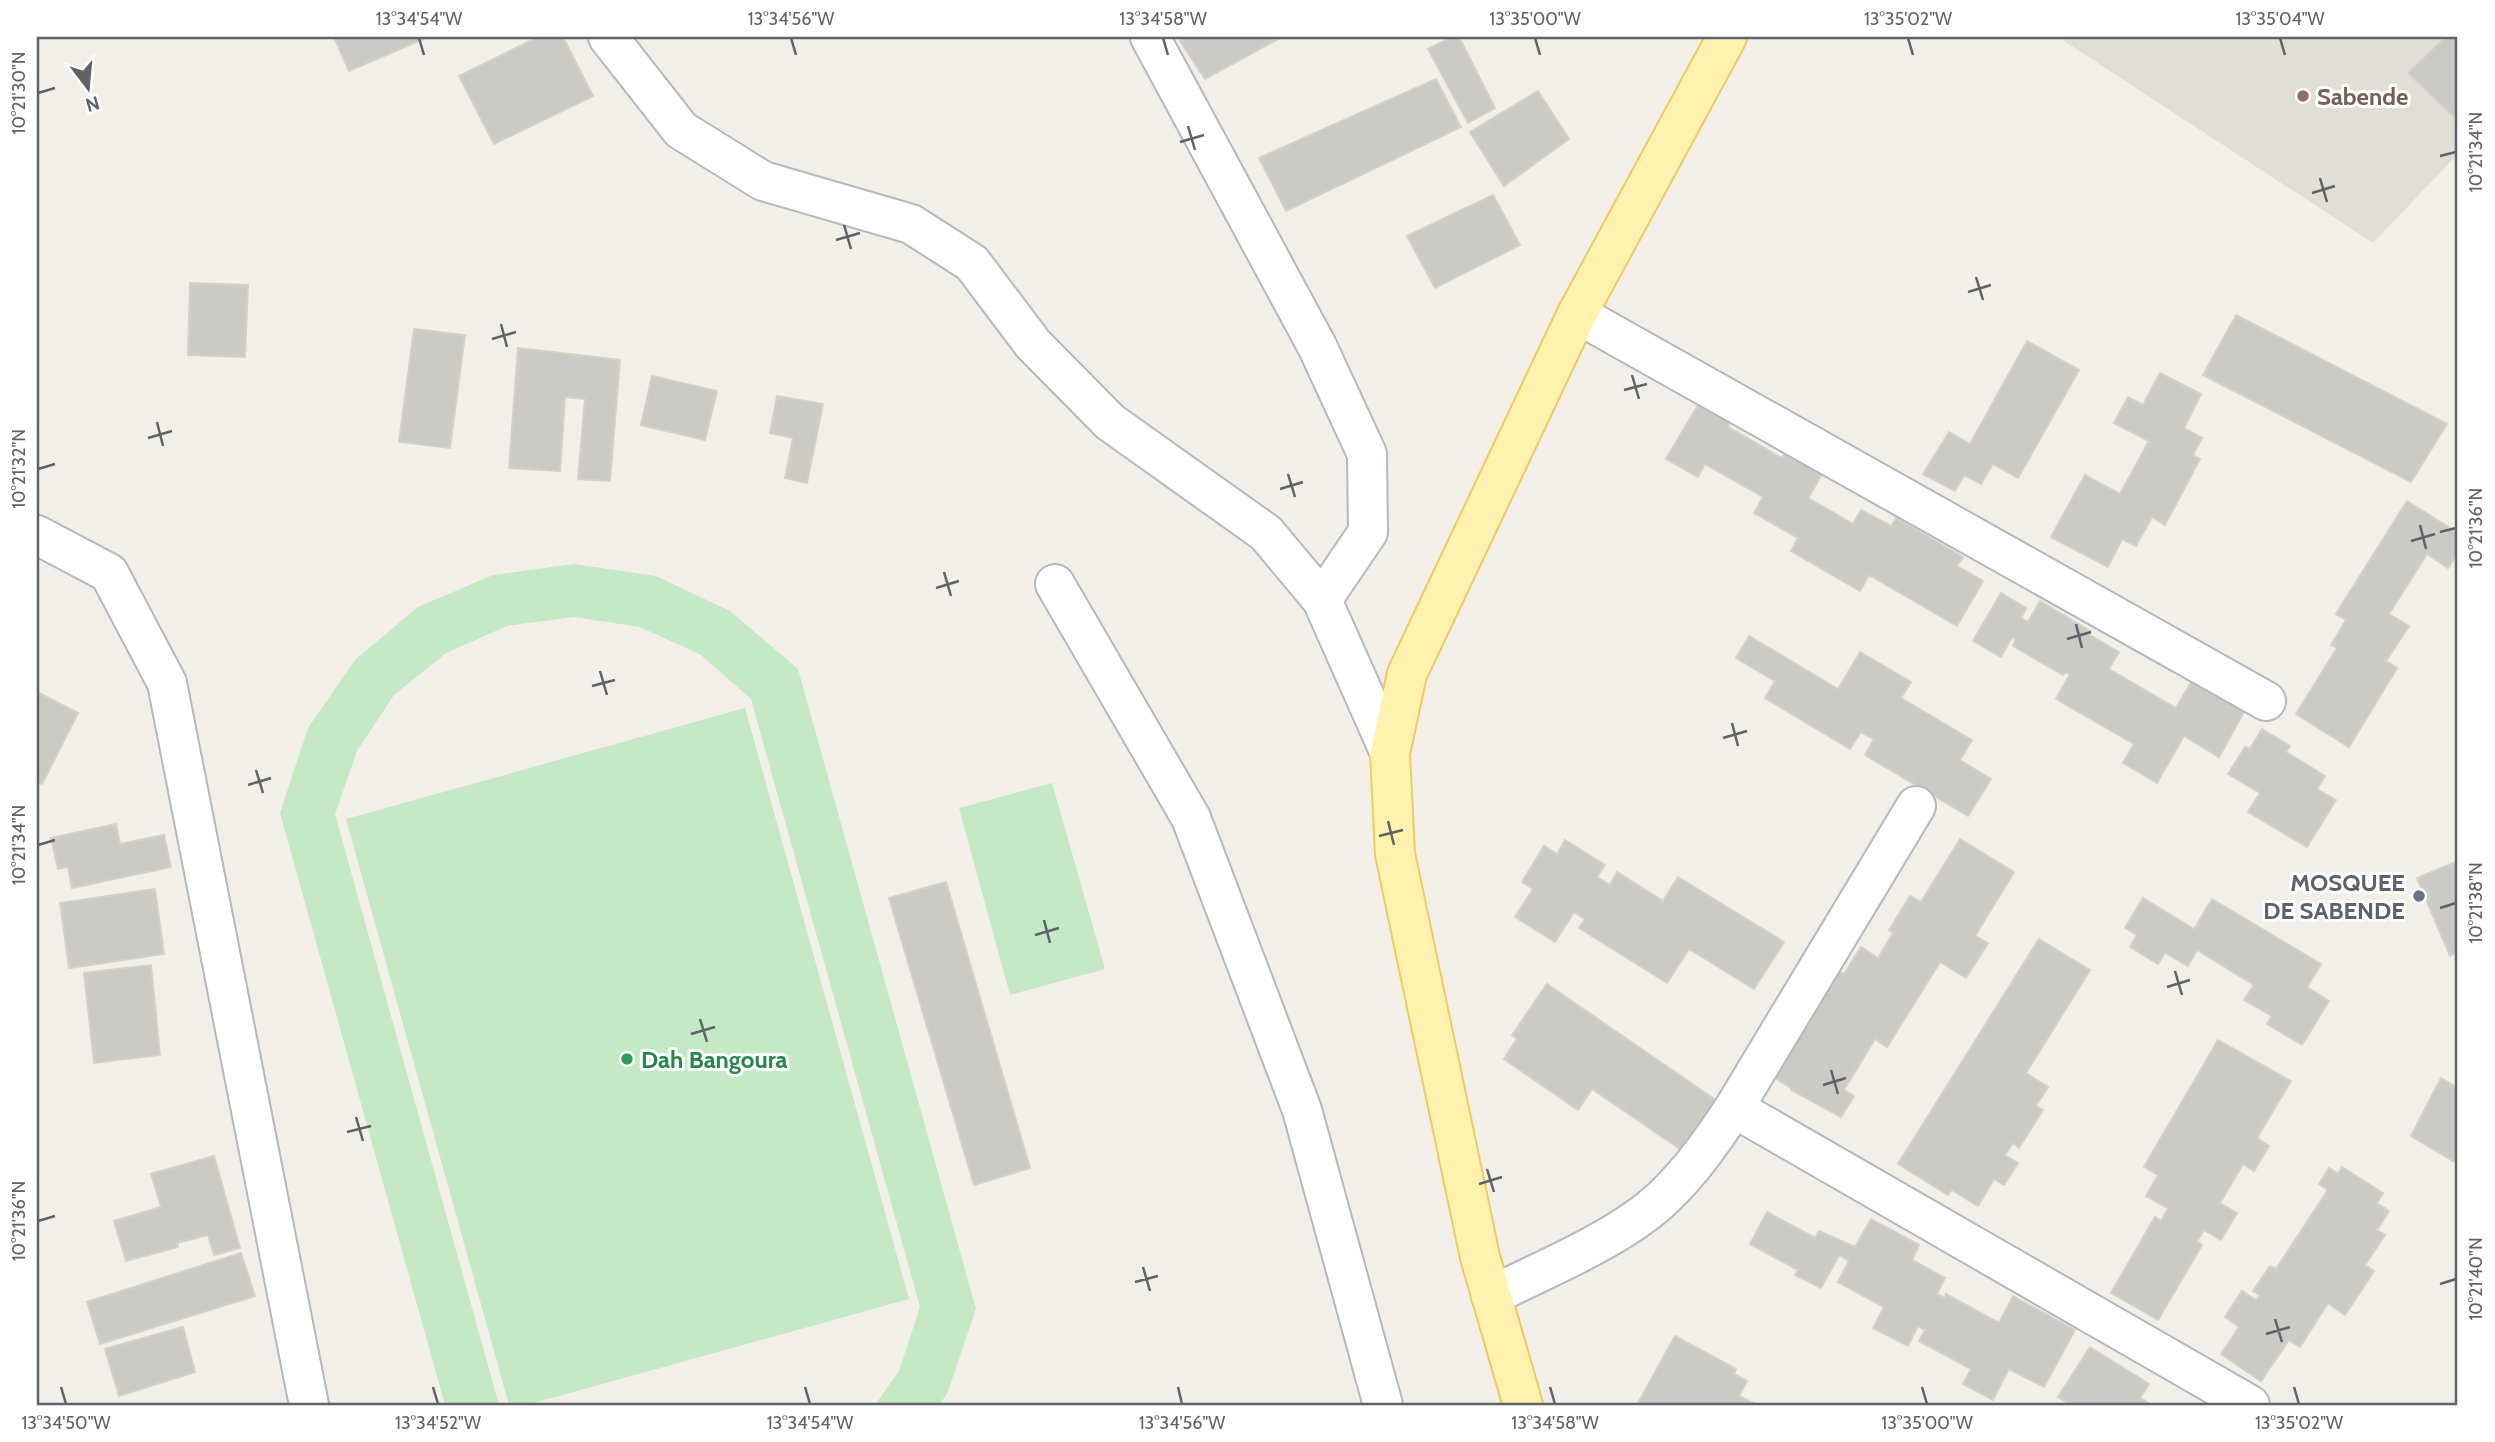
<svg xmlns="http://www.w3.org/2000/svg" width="2495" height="1442" font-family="Cabin,sans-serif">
<rect width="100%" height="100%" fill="#f1efe8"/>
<polygon fill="#e1ded6" points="2058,37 2458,37 2458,154 2373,243"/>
<g fill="#c5e8c5">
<polygon points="574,564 656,576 730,611 798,669 976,1309 947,1394 939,1405 875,1405 899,1371 920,1307 751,699 701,655 640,627 574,617 507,626 446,653 394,695 357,751 335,814 499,1405 445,1405 280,813 308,728 355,660 418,607 493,575"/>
<polygon points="745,708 909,1299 526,1405 509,1405 346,819"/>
<polygon points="1052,783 1105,969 1010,995 959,808"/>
</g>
<g fill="#cccac5" stroke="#d6d1c6" stroke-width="2">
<polygon points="334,37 428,37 349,71"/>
<polygon points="538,37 563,37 593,96 494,144 459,76"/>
<polygon points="1188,37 1282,37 1205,79 1180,41"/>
<polygon points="1452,37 1459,37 1495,108 1468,123 1428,49"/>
<polygon points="2446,37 2458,37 2458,111 2453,116 2408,73"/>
<polygon points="1436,79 1461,127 1286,211 1259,158"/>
<polygon points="1538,91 1569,139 1504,186 1470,132"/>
<polygon points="1493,195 1520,245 1435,288 1407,236"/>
<polygon points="190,283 248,285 245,357 188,355"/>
<polygon points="2236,315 2447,424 2411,482 2203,375"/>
<polygon points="414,329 465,335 450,448 399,442"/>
<polygon points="2027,341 2079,370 2018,478 1993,464 1981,484 1964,475 1955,491 1923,474 1949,432 1970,444"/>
<polygon points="518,348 620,360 610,481 578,479 585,399 565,397 560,471 509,468"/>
<polygon points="2160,373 2201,394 2184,428 2202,438 2193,455 2200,459 2165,525 2152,517 2136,546 2122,539 2108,567 2051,537 2085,475 2120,494 2149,441 2114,423 2128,397 2143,405"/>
<polygon points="652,376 717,391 705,440 641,425"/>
<polygon points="777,396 823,404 807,483 785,478 793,438 770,433"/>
<polygon points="1701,400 1732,418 1728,427 1782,458 1785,453 1822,474 1808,498 1853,524 1861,510 1891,526 1896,518 1963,557 1957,566 1983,581 1957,626 1869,575 1860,591 1791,551 1798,538 1754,513 1763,497 1705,464 1698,477 1666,459"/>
<polygon points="2407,501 2458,533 2458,552 2448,568 2427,554 2389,614 2409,626 2386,661 2397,668 2349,747 2296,714 2337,648 2331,645 2346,620 2336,614"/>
<polygon points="2001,593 2026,608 2021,618 2028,622 2040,601 2090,631 2088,634 2119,652 2109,669 2176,708 2191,682 2244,712 2219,757 2184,736 2157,783 2123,763 2134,744 2056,699 2070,674 2065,672 2063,675 2013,646 2016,639 2012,637 2001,657 1973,641"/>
<polygon points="1749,636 1838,689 1860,652 1911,682 1901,698 1972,740 1960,760 1991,779 1968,816 1865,755 1874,739 1861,732 1850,749 1765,698 1775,681 1736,658"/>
<polygon points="37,692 78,713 42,784 37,781"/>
<polygon points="2262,729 2290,746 2286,752 2325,776 2317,789 2336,800 2307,847 2248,812 2260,793 2228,774 2245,747 2250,749"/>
<polygon points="116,824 120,844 164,835 171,867 72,888 68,867 58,869 51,838"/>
<polygon points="1960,839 2014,872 1975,936 1988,943 1966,978 1940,962 1887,1047 1875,1039 1844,1090 1854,1096 1841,1117 1791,1090 1791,1088 1772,1076 1837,970 1844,974 1861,947 1878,958 1893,933 1889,930 1910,896 1921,902"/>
<polygon points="1565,840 1605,865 1597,877 1610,885 1617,872 1663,901 1678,877 1784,942 1754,989 1689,949 1667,983 1579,928 1585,919 1574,912 1555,942 1515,917 1533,889 1522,882 1544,846 1557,854"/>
<polygon points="2458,861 2458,952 2450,956 2417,878"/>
<polygon points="946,882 1030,1168 974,1185 889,898"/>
<polygon points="155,889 164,954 69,968 60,903"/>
<polygon points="2143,898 2194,929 2212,899 2321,964 2307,987 2329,1001 2302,1045 2267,1024 2272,1016 2244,1000 2254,985 2197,950 2188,966 2165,953 2158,964 2130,947 2137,935 2125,928"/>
<polygon points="2039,939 2090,970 2026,1073 2048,1087 2036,1106 2043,1110 2019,1148 2013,1143 2005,1155 2018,1163 2004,1185 1994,1179 1978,1206 1952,1190 1948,1195 1898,1164"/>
<polygon points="151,965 160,1055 94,1063 84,973"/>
<polygon points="1547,984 1717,1101 1683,1151 1592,1089 1578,1110 1504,1059 1517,1039 1512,1035"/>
<polygon points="2218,1040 2291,1081 2257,1138 2269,1146 2254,1171 2243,1164 2220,1203 2237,1213 2221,1240 2204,1230 2197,1241 2202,1245 2158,1320 2111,1293 2155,1217 2161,1221 2168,1208 2146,1196 2158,1175 2144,1167"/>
<polygon points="2441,1078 2458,1088 2458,1164 2411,1136"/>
<polygon points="214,1156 240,1248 214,1255 208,1235 177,1243 178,1247 126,1261 114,1221 161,1207 151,1174"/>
<polygon points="2342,1167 2383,1193 2377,1203 2389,1211 2377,1230 2385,1235 2365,1265 2374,1271 2345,1315 2328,1303 2300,1347 2289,1340 2261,1381 2221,1354 2239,1327 2225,1317 2242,1291 2256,1300 2260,1295 2253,1291 2270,1266 2276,1269 2328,1190 2319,1184 2329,1168 2338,1174"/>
<polygon points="1767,1212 1815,1238 1819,1231 1855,1247 1871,1219 1919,1245 1912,1260 1945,1278 1937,1294 1945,1298 1946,1294 1999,1323 2013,1296 2075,1330 2044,1387 2009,1369 1993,1400 1963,1384 1971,1369 1919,1341 1925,1330 1918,1326 1908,1346 1873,1328 1884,1307 1838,1282 1849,1261 1839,1255 1821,1288 1795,1275 1798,1270 1750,1244"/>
<polygon points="241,1253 255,1296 100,1344 87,1302"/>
<polygon points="183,1327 195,1372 119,1396 105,1349"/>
<polygon points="1675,1336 1736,1369 1734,1374 1747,1381 1739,1396 1757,1405 1637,1405"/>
<polygon points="2090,1347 2149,1384 2140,1398 2152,1405 2071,1405 2058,1397"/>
</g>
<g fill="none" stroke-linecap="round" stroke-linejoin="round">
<defs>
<g id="minor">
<polyline points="608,37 681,130 763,181 911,224 972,263 1033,344 1110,422 1266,533 1322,600 1390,753"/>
<polyline points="1150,37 1317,346 1367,454 1368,532 1322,600"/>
<polyline points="1577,314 2266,701"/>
<polyline points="37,535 109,573 167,683 309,1405"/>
<polyline points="1055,584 1191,818 1302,1110 1383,1405"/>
<polyline points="1734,1108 1916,806"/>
<path d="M1491,1296C1546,1268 1620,1239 1664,1197C1692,1170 1713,1140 1734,1108L2250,1405"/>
</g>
<polyline id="major" points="1523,1405 1480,1257 1395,854 1390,753 1407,674 1577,314 1727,37"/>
</defs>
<use href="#minor" stroke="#b5b8bc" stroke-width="42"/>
<use href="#major" stroke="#f2c960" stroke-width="42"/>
<use href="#minor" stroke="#fff" stroke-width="38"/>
<use href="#major" stroke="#fff2af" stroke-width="38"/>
</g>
<path fill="none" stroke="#5f6368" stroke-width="2.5" d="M419,38L424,55M791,38L796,55M1163,38L1168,55M1535,38L1540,55M1908,38L1913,55M2280,38L2285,55M38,93L55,88M1188,126L1195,150M1180,142L1204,135M2440,156L2456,152M2320,178L2327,202M2312,193L2335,186M844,225L851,249M836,240L860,233M1976,277L1983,300M1968,292L1991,285M501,324L507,347M492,339L516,332M1632,375L1639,399M1624,390L1647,384M157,422L163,446M148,438L172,431M38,469L55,464M1288,474L1295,497M1280,489L1303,482M2420,525L2426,549M2440,532L2456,528M2411,541L2435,534M944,572L951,596M936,588L959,581M2076,624L2082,648M2067,639L2091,632M600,671L607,695M592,686L615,680M1732,723L1738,746M1723,738L1747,731M256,770L263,793M248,785L271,778M1388,821L1394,845M1379,836L1403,830M38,845L55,840M2440,908L2456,903M1044,920L1050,943M1035,935L1059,928M2175,971L2182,995M2167,987L2190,980M700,1019L707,1042M691,1034L715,1027M1831,1070L1838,1094M1823,1085L1846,1078M356,1117L363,1141M347,1132L371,1126M1487,1169L1494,1192M1479,1184L1502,1177M38,1221L55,1216M1143,1267L1150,1291M1135,1282L1158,1276M2440,1284L2456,1279M2275,1319L2282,1342M2266,1334L2290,1327M61,1387L66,1404M433,1387L438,1404M805,1387L810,1404M1178,1387L1182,1404M1550,1387L1555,1404M1922,1387L1927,1404M2294,1387L2299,1404"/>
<circle fill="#8d6e63" stroke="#fff" stroke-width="2.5" cx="2303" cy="96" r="7"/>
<circle fill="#6b7280" stroke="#fff" stroke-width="2.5" cx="2419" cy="896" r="7"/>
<circle fill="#2e9e5b" stroke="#fff" stroke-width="2.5" cx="627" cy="1059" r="7"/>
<g text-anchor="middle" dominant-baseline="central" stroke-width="6" stroke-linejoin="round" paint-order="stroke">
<g font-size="24" font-weight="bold" fill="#785e54" stroke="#fff" text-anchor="start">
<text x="2317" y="96">Sabende</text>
</g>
<g font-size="24" font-weight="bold" fill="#5b616d" stroke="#fff" text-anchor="end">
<text x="2405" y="882">MOSQUEE<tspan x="2405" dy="28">DE SABENDE</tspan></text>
</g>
<g font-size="24" font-weight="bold" fill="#27864d" stroke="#fff" text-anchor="start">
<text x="641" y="1059">Dah Bangoura</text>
</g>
</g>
<rect width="2495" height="1442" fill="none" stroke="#ffffff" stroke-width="77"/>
<g transform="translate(88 88) rotate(164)" stroke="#ffffff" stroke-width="5" paint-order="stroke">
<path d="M0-5L12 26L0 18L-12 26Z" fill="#5f6368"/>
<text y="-10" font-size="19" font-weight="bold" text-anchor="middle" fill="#5f6368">N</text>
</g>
<rect x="38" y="38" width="2418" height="1366" fill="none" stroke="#5f6368" stroke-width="2.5"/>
<g font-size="18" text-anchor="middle" fill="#5f6368">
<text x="419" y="25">13°34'54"W</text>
<text x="791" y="25">13°34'56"W</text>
<text x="1163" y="25">13°34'58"W</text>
<text x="1535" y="25">13°35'00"W</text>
<text x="1908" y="25">13°35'02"W</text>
<text x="2280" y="25">13°35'04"W</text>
<text transform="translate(19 93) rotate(-90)" y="6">10°21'30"N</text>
<text transform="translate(2476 152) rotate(-90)" y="6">10°21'34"N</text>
<text transform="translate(19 469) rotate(-90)" y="6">10°21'32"N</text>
<text transform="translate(2476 528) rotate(-90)" y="6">10°21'36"N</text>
<text transform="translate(19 845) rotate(-90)" y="6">10°21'34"N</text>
<text transform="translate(2476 903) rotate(-90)" y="6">10°21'38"N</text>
<text transform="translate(19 1221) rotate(-90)" y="6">10°21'36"N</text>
<text transform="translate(2476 1279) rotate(-90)" y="6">10°21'40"N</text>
<text x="66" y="1429">13°34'50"W</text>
<text x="438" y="1429">13°34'52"W</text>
<text x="810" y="1429">13°34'54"W</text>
<text x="1182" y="1429">13°34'56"W</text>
<text x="1555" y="1429">13°34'58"W</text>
<text x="1927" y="1429">13°35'00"W</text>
<text x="2299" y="1429">13°35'02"W</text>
</g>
</svg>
